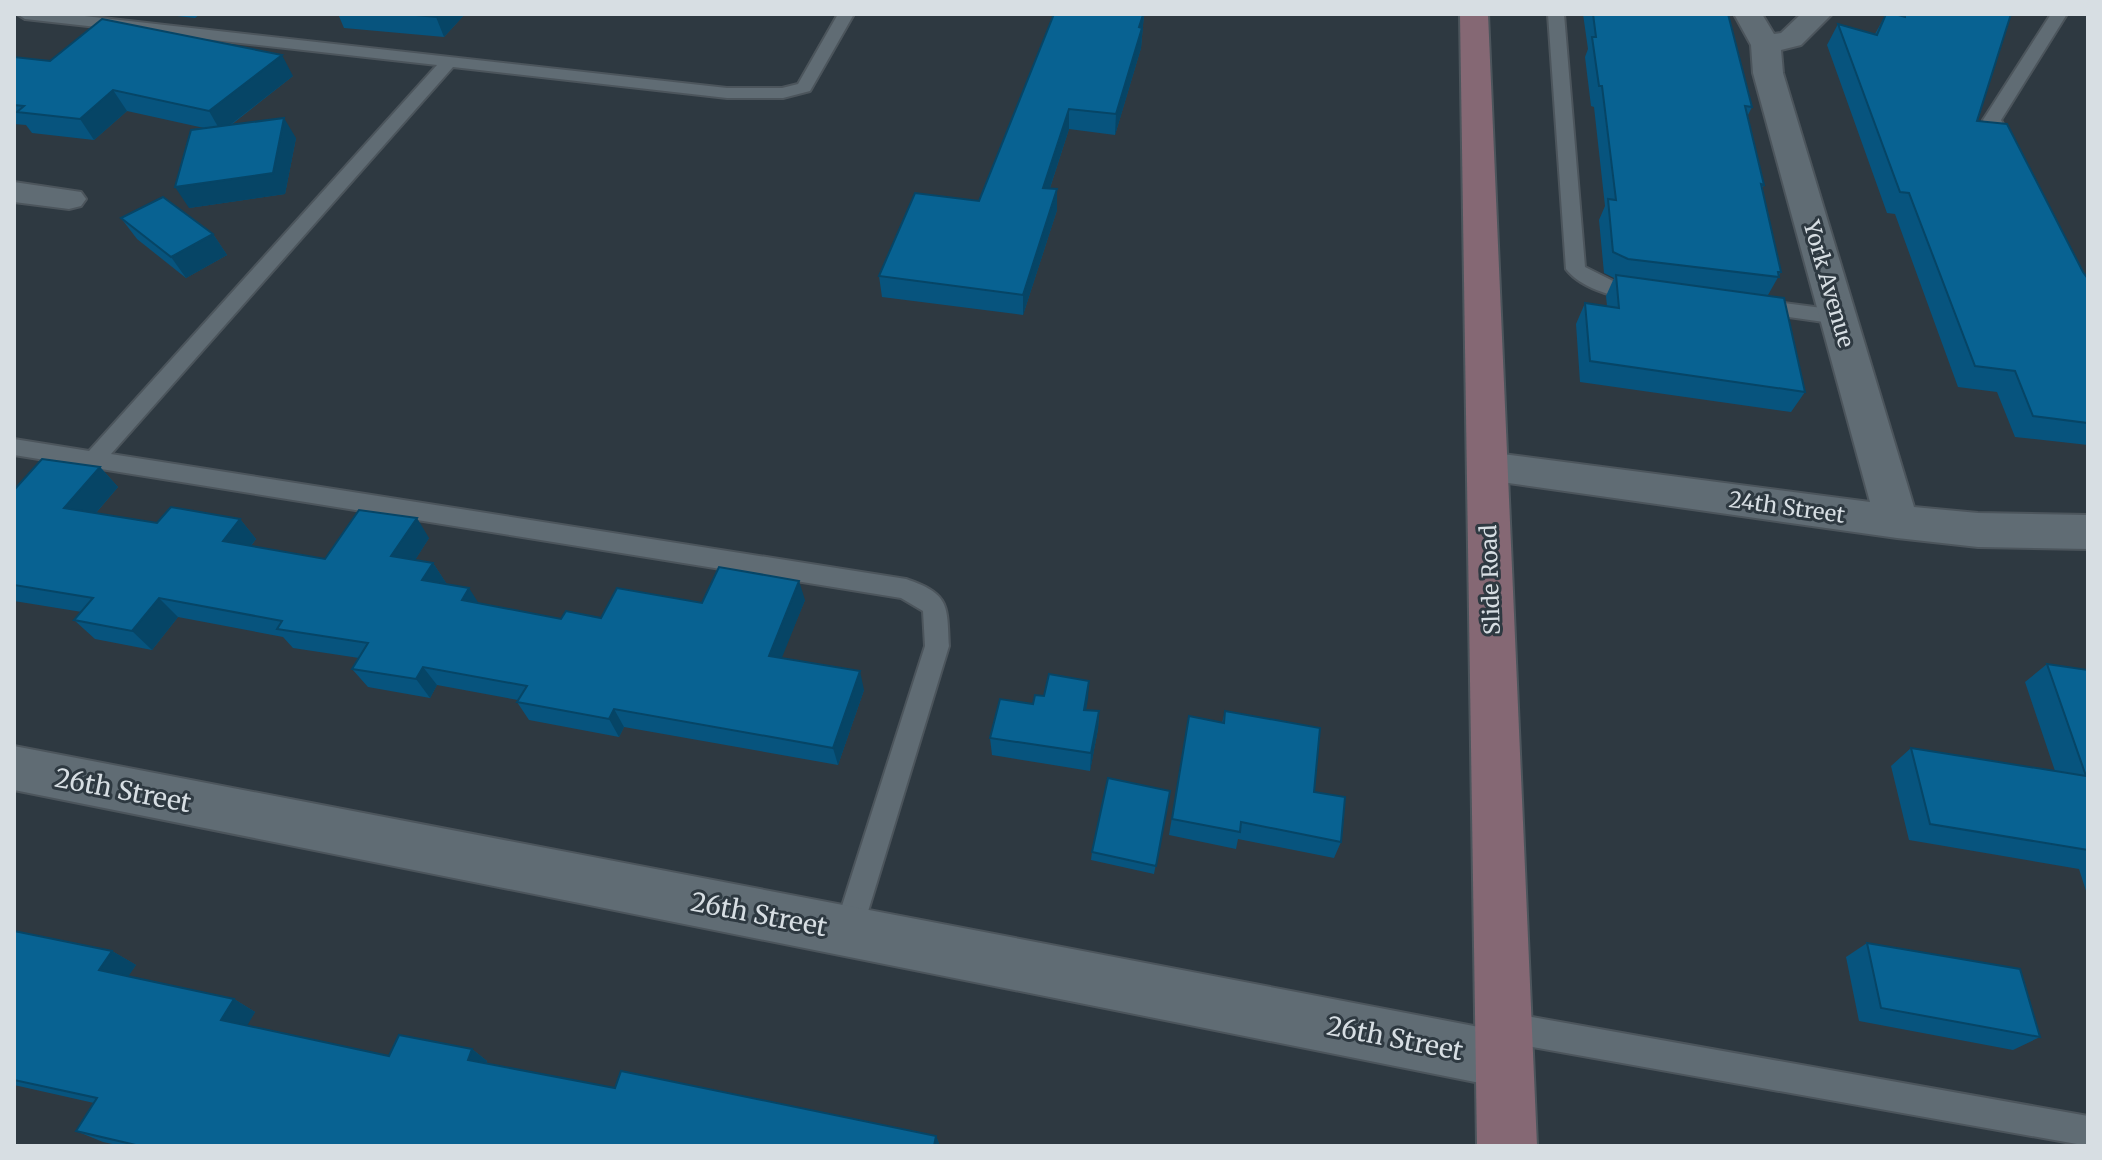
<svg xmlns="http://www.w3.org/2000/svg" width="2102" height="1160" font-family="Merriweather,serif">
<rect width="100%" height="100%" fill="#2e3941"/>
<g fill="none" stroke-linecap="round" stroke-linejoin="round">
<defs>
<g id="lane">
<path d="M17,14H67L727,88H782L798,84L838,14H854L810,91L783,98H727L453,67L111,454L906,579C950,594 947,605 949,646L859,941L849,945L839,941L834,931L925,646L923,611L901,598L14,455V439L89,451L437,65L25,19Z"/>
<path d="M1548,14H1564L1585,267L1613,281L1649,287L1652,292L1649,297C1625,303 1581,289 1566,269Z"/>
<polygon points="2051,14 2067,14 2001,120 2017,152 2014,156 2002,156 1983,120"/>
<polygon points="1754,299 1838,310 1848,317 1838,324 1747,311 1744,306"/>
<polygon points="1504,1012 2088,1116 2088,1146 1504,1042 1493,1038 1489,1027 1493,1016"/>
</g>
<g id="street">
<polygon points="1734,14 1762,14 1774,34 1781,33 1801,14 1832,14 1801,45 1781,50 1783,73 1914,507 1978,513 2088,515 2088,549 1978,547 1897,538 1473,478 1467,467 1473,456 1487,452 1870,502 1753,73 1751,45"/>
<polygon points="14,182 81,192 86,199 81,206 69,209 14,202"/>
<polygon points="14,746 1505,1032 1525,1040 1533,1060 1525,1080 1505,1088 14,790"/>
</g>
<polygon id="secondary" points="1460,14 1488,14 1537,1146 1477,1146"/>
</defs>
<use href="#lane" stroke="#4c555c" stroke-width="4"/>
<use href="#street" stroke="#4c555c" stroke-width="4"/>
<use href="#secondary" stroke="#4c555c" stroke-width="4"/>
<use href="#lane" fill="#606c74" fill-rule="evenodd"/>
<use href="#street" fill="#606c74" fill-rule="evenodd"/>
<use href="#secondary" fill="#856874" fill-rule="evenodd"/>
</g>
<g fill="#07547e">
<polygon points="159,14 200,14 195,18"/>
<polygon points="338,14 465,14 444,37 344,28"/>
<polygon points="1054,14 1144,14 1141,48 1115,135 1069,129 1050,188 1057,210 1023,315 882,297 879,276 979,201"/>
<polygon points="1583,14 1728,14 1752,107 1747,117 1764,185 1762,189 1781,272 1768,295 1805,392 1791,412 1580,382 1576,324 1585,303 1607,306 1606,296 1614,278 1604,273 1599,220 1605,206 1594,107 1591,106 1585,57 1588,49"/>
<polygon points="1886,14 2011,14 1977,121 2088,279 2088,445 2015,437 1997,392 1958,387 1895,214 1887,213 1827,45 1838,24 1875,34"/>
<polygon points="14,57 50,61 293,76 231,125 296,138 285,194 189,208 204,128 127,111 94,140 32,133 26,125 14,124"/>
<polygon points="121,218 213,234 227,255 186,278 137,239"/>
<polygon points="100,467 118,487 96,513 157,523 240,519 256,539 251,546 325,559 429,538 415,560 433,563 446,583 445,584 479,604 561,619 601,618 702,603 805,600 781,658 864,690 838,765 624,727 619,737 529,720 517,702 518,700 437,685 430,698 368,687 352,669 359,658 293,648 283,637 178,617 152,650 95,639 74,620 82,612 14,601 14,490"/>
<polygon points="2047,664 2088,670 2088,897 2079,869 1909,840 1891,766 1911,748 2055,771 2025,682"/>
<polygon points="1089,681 1086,710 1099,711 1098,729 1090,771 992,755 990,738 1033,704 1044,696"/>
<polygon points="1225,711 1314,792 1341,842 1334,858 1238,839 1236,849 1169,835 1189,716 1222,723"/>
<polygon points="1170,791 1154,874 1091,860 1092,852"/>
<polygon points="14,931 112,951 136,965 128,976 234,999 255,1012 247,1025 389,1056 472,1049 487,1061 486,1063 615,1088 936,1136 940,1146 122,1146 103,1142 76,1131 94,1103 14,1085"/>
<polygon points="1867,943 2040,1037 2013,1050 1859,1021 1846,957"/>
</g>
<g fill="#064566">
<polygon points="438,14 465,14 444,37 436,17"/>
<polygon points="1139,14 1144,14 1141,48 1115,135 1116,114"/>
<polygon points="282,55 293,76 221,132 209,111"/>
<polygon points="113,90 127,111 94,140 80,119"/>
<polygon points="1069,109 1069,129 1043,209 1043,188"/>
<polygon points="284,118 296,138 285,194 189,208 175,187"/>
<polygon points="1057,189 1057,210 1023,315 1023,295"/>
<polygon points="213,234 227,255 186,278 171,257"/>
<polygon points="100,467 118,487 83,528 64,508"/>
<polygon points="417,518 429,538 405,576 391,556"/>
<polygon points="240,519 256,539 240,560 223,541"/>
<polygon points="433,563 446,583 436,600 422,580"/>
<polygon points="799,581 805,600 775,675 769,656"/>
<polygon points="469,588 481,607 462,600"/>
<polygon points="159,598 178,617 152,650 132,631"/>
<polygon points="423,667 437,685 430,698 416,679"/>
<polygon points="860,671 864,690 838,765 833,748"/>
<polygon points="1089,681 1088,699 1083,727 1084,710"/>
<polygon points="614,709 624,727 619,737 609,719"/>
<polygon points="1099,711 1098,729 1090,771 1091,753"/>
<polygon points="112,951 136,965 123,984 99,970"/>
<polygon points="234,999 255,1012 243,1033 221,1020"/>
<polygon points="472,1049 487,1061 483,1072 468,1060"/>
<polygon points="936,1136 940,1146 934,1146"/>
</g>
<g fill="#086292" stroke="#064566" stroke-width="2">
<polygon points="406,14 438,14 436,17"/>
<polygon points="1054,14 1143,15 1139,27 1142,28 1116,114 1069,109 1043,188 1057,189 1023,295 879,276 915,193 979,201"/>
<polygon points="1593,14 1728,14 1752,107 1745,106 1764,185 1761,184 1781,272 1778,272 1779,277 1628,259 1613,252 1608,199 1616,200 1602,86 1599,86 1592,37 1596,37"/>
<polygon points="1886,14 1895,14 1905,17 1905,14 2011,14 1977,121 2007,124 2083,272 2088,279 2088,423 2033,416 2015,371 1975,366 1909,193 1900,192 1838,24 1877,35"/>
<polygon points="102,19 282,55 209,111 113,90 80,119 17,112 24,106 14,105 14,57 50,61"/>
<polygon points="284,118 273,173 175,187 191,130"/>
<polygon points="163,197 213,234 171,257 121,218"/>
<polygon points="1616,275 1784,298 1805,392 1590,361 1585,303 1619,308"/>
<polygon points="42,459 100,467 64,508 157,523 171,507 240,519 223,541 325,559 359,510 417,518 391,556 433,563 422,580 469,588 462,600 561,619 566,611 601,618 617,588 702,603 719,567 799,581 769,656 860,671 833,748 614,709 609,719 517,702 527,686 423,667 416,679 352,669 368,643 277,629 282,621 159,598 132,631 74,620 93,598 14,585 14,490"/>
<polygon points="2047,664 2088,670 2088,850 1930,824 1911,748 2086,776"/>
<polygon points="1049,674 1089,681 1084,710 1099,711 1091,753 990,738 1000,699 1033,704 1035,695 1044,696"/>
<polygon points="1225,711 1320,728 1314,792 1345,797 1341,842 1241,822 1240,832 1172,819 1189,716 1224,723"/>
<polygon points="1108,778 1170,791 1156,866 1092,852"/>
<polygon points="14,931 112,951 99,970 234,999 221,1020 389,1056 399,1035 472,1049 468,1060 615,1088 621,1071 936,1136 934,1146 140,1146 76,1131 97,1098 14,1080"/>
<polygon points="1867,943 2020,969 2040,1037 1881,1008"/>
</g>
<g text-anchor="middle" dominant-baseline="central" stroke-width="6" stroke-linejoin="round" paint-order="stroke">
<g font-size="22" fill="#d7dee3" stroke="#2e3941">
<text transform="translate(1829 284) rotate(74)">York Avenue</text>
<text transform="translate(1787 507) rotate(8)">24th Street</text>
<text transform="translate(1490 580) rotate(-92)">Slide Road</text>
</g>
<g font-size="26" fill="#d7dee3" stroke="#2e3941">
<text transform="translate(123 790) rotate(11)">26th Street</text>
<text transform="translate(759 914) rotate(11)">26th Street</text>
<text transform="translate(1395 1038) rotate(11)">26th Street</text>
</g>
</g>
<rect width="2102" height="1160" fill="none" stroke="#d7dee3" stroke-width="32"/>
</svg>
